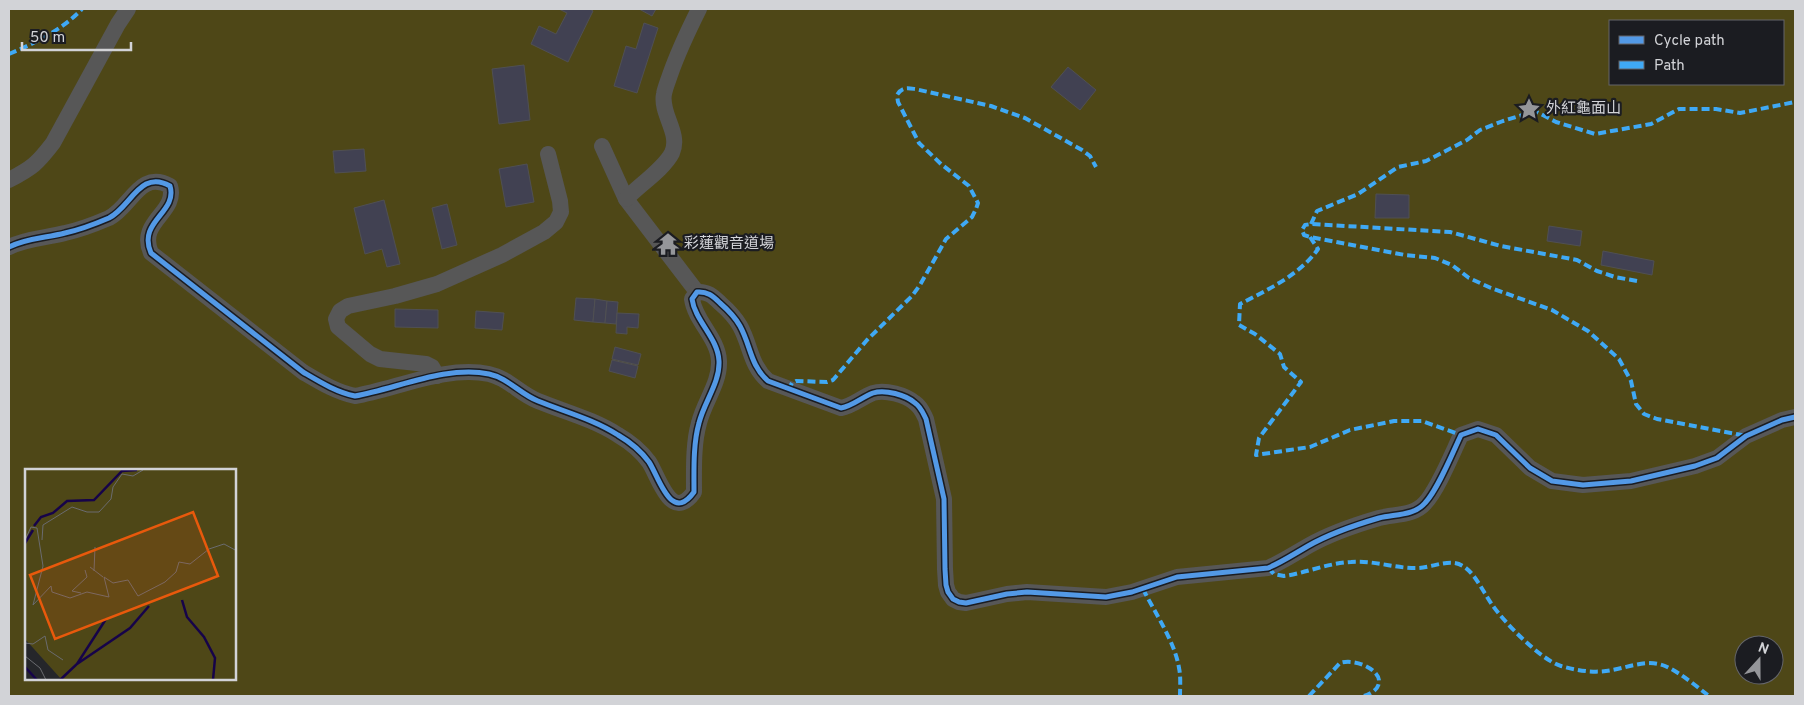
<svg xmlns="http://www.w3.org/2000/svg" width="1804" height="705" font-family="Overpass,'Noto Sans TC',sans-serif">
<rect width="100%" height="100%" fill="#25262a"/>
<path fill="#4e4717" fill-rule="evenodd" d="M9,9H1795V696H9ZM1610,21H1783V84H1610ZM26,470H235V679H26ZM1744,645H1774V675H1744Z"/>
<g fill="#414152" stroke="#505053">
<polygon points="559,9 590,9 593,11 568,62 531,44 539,26 556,34 567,13"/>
<polygon points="639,9 656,9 652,16"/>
<polygon points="644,23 658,28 637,93 614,86 626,46 636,49"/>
<polygon points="524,65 530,120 499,124 492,69"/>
<polygon points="1068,67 1096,90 1080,110 1051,87"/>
<polygon points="364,149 366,171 335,173 333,151"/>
<polygon points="527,164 534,202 506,207 499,169"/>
<polygon points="1376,194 1409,195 1409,218 1375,218"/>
<polygon points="384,200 400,264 387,267 382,249 365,254 354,208"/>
<polygon points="447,204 457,245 442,249 432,208"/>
<polygon points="1549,226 1582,231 1580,246 1547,241"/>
<polygon points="1603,251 1654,261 1652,275 1601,265"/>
<polygon points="576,298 595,299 593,322 574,320"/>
<polygon points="595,299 607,301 605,323 593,322"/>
<polygon points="607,301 618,302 616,324 605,323"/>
<polygon points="395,309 438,310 438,328 395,327"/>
<polygon points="476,311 504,313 502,330 475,328"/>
<polygon points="617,313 639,314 638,328 627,327 627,334 616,333"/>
<polygon points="615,347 641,354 638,365 612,359"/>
<polygon points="612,360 638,366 635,378 609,371"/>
</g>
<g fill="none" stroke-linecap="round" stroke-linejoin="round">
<g stroke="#575757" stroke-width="16">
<polyline points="602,146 626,199 697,292"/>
<path d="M9,180C32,168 37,164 53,143L118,24L128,9"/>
<path d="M626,199C639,185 663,170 672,153C681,133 660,114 664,94C665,88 668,81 670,75C678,52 688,31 699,9"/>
<path d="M9,247C27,238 46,238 65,233C79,230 95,224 109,218C131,207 140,169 170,186C178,213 137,221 151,253L303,372C320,382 336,392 355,396C396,389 446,365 489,374C508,378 520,394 538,401C565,412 593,419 618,435C630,442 641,451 649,462C659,477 671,524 694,492C694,470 693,444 699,423C704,402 720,383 719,361C718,338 695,321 692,299L697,292C707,291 713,296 720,303C728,310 735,317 740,326C751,346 750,365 768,381L841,408C853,406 862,397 873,393C885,389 906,395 915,403C921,407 923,413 926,419L944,499L945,569L946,585L948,592L953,599L959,602L966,603L1007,594L1027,592L1106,597L1132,592L1177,577L1268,568C1282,562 1294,554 1308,546C1329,534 1355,525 1379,518C1394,514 1414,516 1425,503C1438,489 1452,454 1461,435L1478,429L1496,435L1530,468L1552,481L1583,485L1631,481L1695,466L1717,458L1746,436L1782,420L1795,417"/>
<polyline points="437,376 432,367 426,364 380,359 370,354 338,327 336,319 340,311 348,306 395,296 437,284 502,255 544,232 556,222 561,212 560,201 548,154"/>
</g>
<g stroke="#3fa9f5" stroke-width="4" stroke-dasharray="8 4" stroke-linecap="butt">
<path d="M9,54C35,43 62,30 82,9"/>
<polyline points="1311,224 1317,211 1358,194 1398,167 1426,161 1467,140 1480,130 1503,121 1535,111 1556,122 1595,134 1651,124 1679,109 1716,109 1740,113 1795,102"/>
<path d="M1310,237L1318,249C1300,275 1267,290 1240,304L1239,325L1255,334L1280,354L1284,367L1301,382L1259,438L1256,455L1310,447L1350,430L1394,421H1422L1461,435"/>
<polyline points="1637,281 1615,277 1597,271 1577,260 1501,246 1450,232 1311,224 1305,225 1302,230 1304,235 1310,237 1405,255 1435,258 1452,265 1469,278 1491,288 1552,310 1588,331 1619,359 1631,381 1636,404 1644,414 1657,419 1746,436"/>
<path d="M788,390L792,383L796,381L827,382L833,380L867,340L912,296L920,285L946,239L972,217L976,209L978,203L969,186L941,164L919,143L898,102L897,95C902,87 907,88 915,89L991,106L1025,118L1082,150L1090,156L1096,167"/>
<path d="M1268,568L1274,574L1284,576C1306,573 1328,563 1351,562C1374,560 1396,569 1419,568C1434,567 1450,558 1463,566C1476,574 1484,594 1493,606C1505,623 1541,660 1561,666C1575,670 1591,673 1606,671C1625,669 1646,658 1665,666C1681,673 1696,686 1709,696"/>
<path d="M1143,589C1155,613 1175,642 1179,668C1181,677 1180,687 1180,696"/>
<path d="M1309,696L1340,663C1358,657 1392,675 1374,691C1371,693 1367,695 1364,696"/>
</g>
<defs>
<path id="cycleway" d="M9,247C27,238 46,238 65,233C79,230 95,224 109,218C131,207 140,169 170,186C178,213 137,221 151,253L303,372C320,382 336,392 355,396C396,389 446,365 489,374C508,378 520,394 538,401C565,412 593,419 618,435C630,442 641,451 649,462C659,477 671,524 694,492C694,470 693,444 699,423C704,402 720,383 719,361C718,338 695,321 692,299L697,292C707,291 713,296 720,303C728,310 735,317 740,326C751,346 750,365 768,381L841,408C853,406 862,397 873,393C885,389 906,395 915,403C921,407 923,413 926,419L944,499L945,569L946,585L948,592L953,599L959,602L966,603L1007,594L1027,592L1106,597L1132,592L1177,577L1268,568C1282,562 1294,554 1308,546C1329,534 1355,525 1379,518C1394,514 1414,516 1425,503C1438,489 1452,454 1461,435L1478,429L1496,435L1530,468L1552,481L1583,485L1631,481L1695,466L1717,458L1746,436L1782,420L1795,417"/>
</defs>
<use href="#cycleway" stroke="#1b1c21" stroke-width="8"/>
<use href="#cycleway" stroke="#5399e6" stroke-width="5"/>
</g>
<defs>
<symbol id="sight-bare" viewBox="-9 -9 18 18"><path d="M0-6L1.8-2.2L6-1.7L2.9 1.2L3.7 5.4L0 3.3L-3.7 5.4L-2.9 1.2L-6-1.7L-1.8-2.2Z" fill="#95969a" stroke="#1b1c21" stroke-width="2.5" paint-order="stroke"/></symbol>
<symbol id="temple-bare" viewBox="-9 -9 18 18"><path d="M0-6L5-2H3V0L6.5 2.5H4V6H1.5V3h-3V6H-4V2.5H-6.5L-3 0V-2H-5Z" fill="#95969a" stroke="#1b1c21" stroke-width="2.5" paint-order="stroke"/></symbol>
</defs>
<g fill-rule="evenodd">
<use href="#sight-bare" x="1513" y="93" width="32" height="32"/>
<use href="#temple-bare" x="652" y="228" width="32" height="32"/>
</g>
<g text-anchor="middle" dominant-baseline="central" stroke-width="4.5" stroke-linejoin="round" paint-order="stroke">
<g font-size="15" fill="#d2d3d7" stroke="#1b1c21" text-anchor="start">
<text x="1546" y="109">外紅龜面山</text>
<text x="684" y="244">彩蓮觀音道場</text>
</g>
</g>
<g transform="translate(25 469)">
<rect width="211" height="211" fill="#25262a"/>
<path d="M0,1H211V211H37L0,170Z" fill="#4e4717"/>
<path fill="none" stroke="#160349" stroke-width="2.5" d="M9,57L16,48L28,44L42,32L69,31L97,2L112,1M0,74L8,61M157,131L162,148L179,168L190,189L188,211M52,195L105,159L124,137M0,198L12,211M35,211L52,195L81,150"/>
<path fill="none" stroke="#6a6b6f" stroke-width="1" d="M0,71L6,58L12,59L18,97L8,136L26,117L27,123L45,129L62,123L84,128L79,108L88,114L103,111L113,127L140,113L151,103L154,93L165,95L184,80L199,75L212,82M17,71L18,56L47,38L62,43H74L86,30L88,18L97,5L108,7L118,1M65,98L78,108M69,102L70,78M56,124L47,122L62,108L60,101M0,174L8,175L20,167L23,181L38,191M0,187L15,199L21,211"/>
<path fill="#e8590c" fill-opacity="0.15" stroke="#e8590c" stroke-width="2.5" d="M168,43L193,107L30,170L5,106Z"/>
<rect width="211" height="211" fill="none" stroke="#d2d3d7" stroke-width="2.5"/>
</g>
<rect width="1804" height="705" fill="none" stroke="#d2d3d7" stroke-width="20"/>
<rect x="1609" y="20" width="175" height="65" fill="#1b1c21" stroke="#64656a"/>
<rect x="1619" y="36" width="25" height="8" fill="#5399e6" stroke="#64656a"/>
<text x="1654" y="45" font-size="15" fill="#d2d3d7">Cycle path</text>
<rect x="1619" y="61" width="25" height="8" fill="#3fa9f5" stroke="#64656a"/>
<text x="1654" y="70" font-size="15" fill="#d2d3d7">Path</text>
<g transform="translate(1759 660) rotate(21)"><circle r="24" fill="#1b1c21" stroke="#64656a"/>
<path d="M0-4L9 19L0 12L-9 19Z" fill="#95969a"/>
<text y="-8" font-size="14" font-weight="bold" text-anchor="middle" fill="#d2d3d7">N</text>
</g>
<path d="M22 42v8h109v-8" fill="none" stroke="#d2d3d7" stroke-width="2.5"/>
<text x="30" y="42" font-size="15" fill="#d2d3d7" stroke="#1b1c21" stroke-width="4" paint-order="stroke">50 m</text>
</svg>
